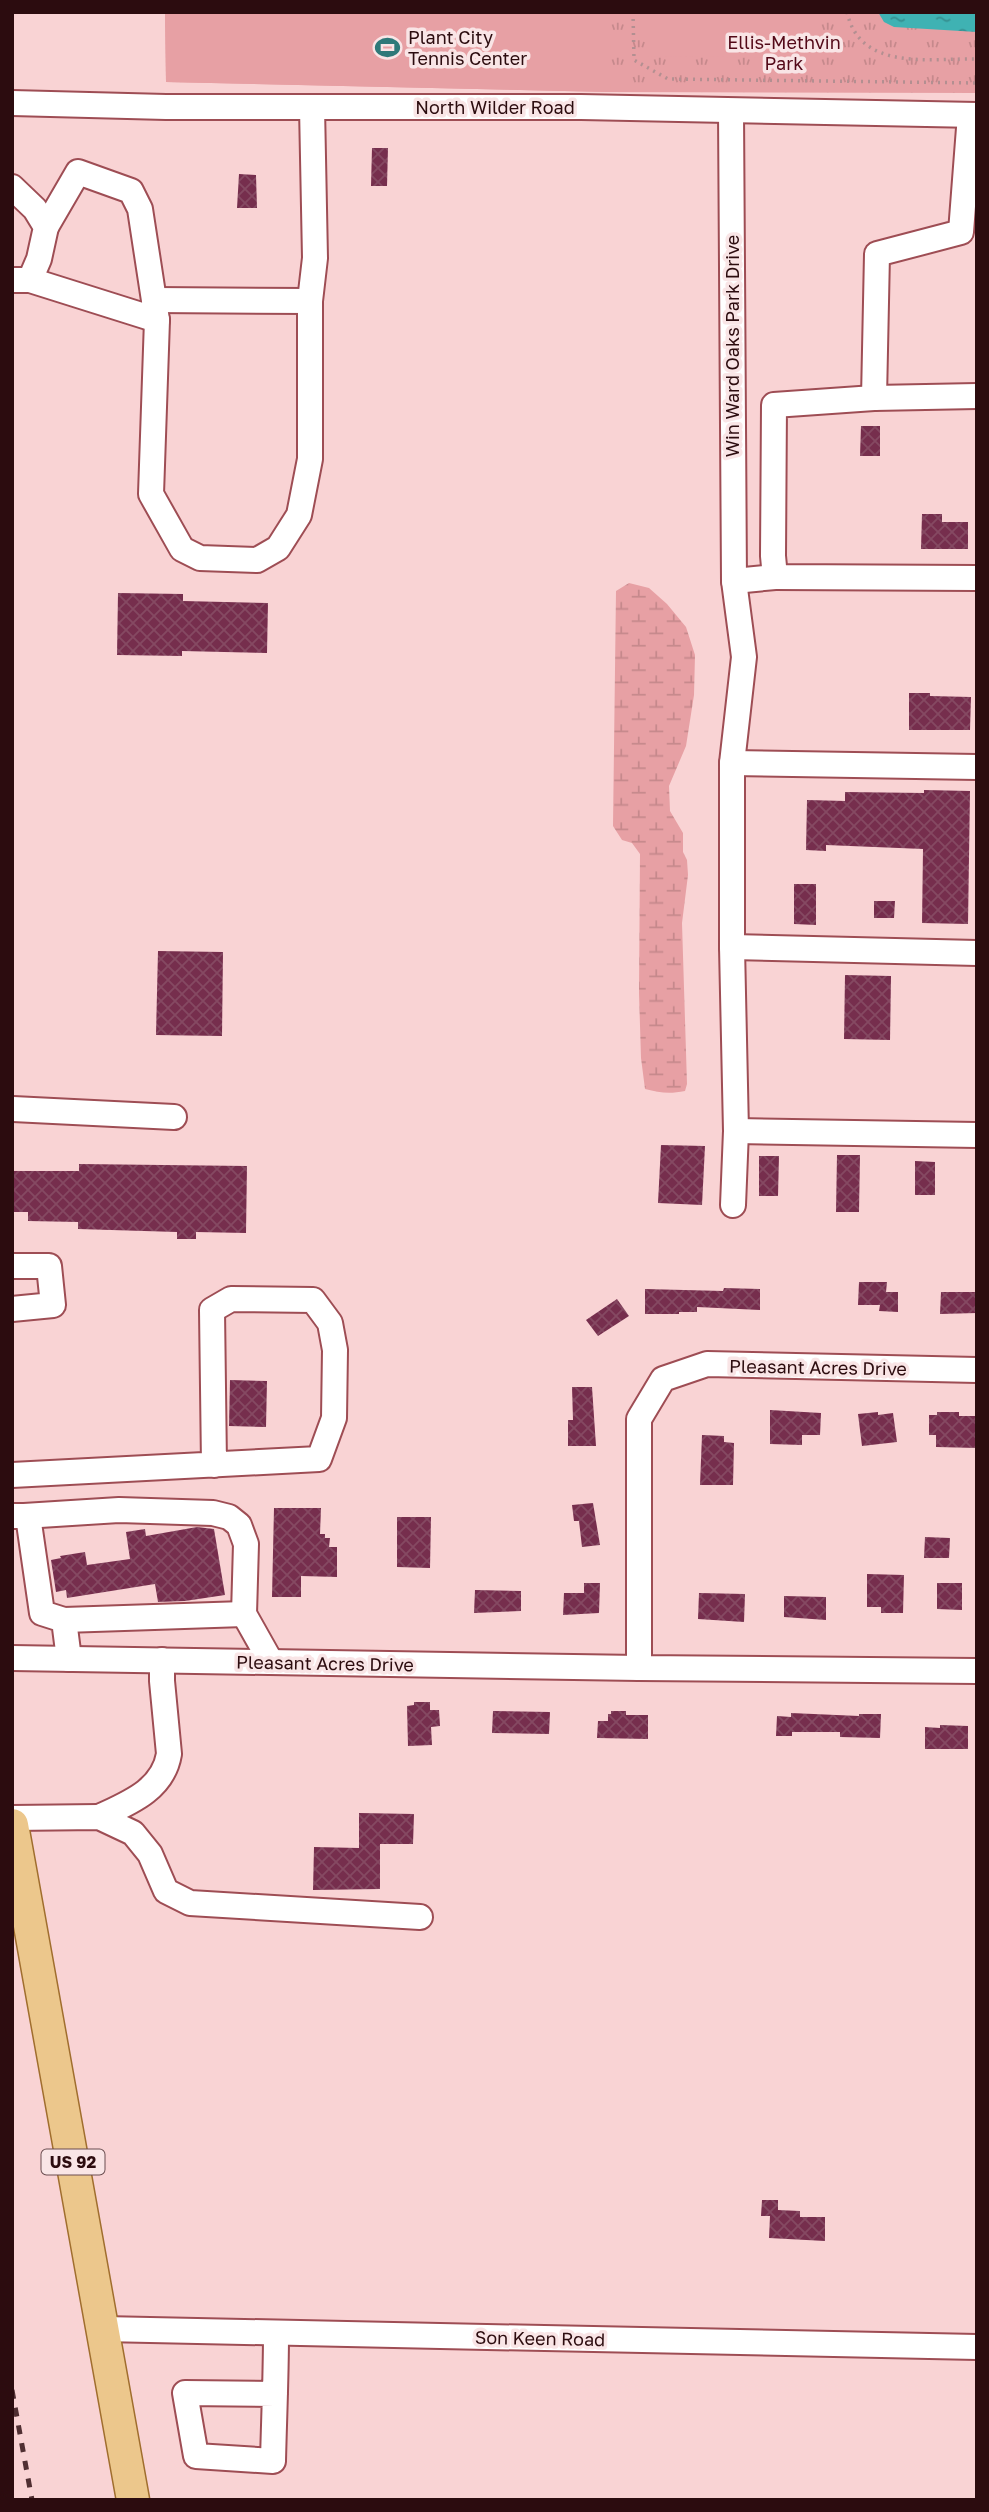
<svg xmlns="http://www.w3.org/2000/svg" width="989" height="2512" font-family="'Golos Text',sans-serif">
<defs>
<pattern id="grass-tufts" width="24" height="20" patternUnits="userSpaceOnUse" patternTransform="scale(1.75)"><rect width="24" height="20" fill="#e7a0a4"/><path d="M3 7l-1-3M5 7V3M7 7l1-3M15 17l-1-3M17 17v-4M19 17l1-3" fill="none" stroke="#c6898c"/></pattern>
<pattern id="wetland-marsh" width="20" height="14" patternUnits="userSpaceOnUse" patternTransform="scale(1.75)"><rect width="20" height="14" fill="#e7a0a4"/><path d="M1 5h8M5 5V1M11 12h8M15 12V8" fill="none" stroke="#c6898c"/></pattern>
<pattern id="water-ripples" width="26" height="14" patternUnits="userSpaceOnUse" patternTransform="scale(1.75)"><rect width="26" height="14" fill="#3fb2b3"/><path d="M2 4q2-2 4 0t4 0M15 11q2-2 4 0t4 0" fill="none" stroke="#358f90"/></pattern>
<pattern id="building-cross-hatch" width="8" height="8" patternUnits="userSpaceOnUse" patternTransform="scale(1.75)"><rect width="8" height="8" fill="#762e4d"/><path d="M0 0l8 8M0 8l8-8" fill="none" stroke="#854962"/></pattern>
</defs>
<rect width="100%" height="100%" fill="#f9d3d4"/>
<polygon fill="url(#grass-tufts)" points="165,12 977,12 977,93 610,92 166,82"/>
<path fill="url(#wetland-marsh)" d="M629,583L649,588L667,604L686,627L695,655L694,695L686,746L669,786L670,811L683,833V852L687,860L688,875L682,923L687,1084L685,1091C670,1094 660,1093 645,1089L641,1058L639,993L640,854L632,843L622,840L613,826L616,591Z"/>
<g fill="#e7a0a4">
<polygon points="165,12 611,12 610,92 166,82"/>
<polygon points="645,12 811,12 811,58 645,56"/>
</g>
<polygon fill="url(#water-ripples)" points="878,12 977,12 977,32 894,27 884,22"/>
<g fill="url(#building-cross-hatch)">
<polygon points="372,148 388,148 387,186 371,186"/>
<polygon points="239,174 256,175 257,208 237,208"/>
<polygon points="861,426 880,426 880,456 860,456"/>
<polygon points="922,514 942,514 942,522 968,522 968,549 921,549"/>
<polygon points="118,593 183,594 183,601 268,603 267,653 182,651 182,656 117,655"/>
<polygon points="909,693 930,693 930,696 971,697 970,730 909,730"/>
<polygon points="924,790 970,791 968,924 922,923 923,849 826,845 826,851 806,850 807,800 845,801 845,792 924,793"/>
<polygon points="794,884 816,884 816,925 794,924"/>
<polygon points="874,901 895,901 894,918 874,918"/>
<polygon points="158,951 223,952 222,1036 156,1035"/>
<polygon points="845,975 891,976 890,1040 844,1039"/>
<polygon points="661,1145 705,1146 702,1205 658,1203"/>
<polygon points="837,1155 860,1155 859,1212 836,1212"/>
<polygon points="759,1156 779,1156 778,1196 759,1196"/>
<polygon points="915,1161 935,1162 935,1195 915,1195"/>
<polygon points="79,1164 247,1166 246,1233 196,1232 196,1239 177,1239 177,1232 78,1229 78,1222 28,1221 28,1212 12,1212 12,1171 79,1171"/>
<polygon points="859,1282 887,1282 886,1292 898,1292 898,1312 879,1311 880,1305 858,1305"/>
<polygon points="724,1288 760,1289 760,1310 697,1307 697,1312 679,1312 679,1314 645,1314 645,1289 723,1291"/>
<polygon points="941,1292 977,1292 977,1313 940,1314"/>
<polygon points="617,1299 629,1316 598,1336 586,1320"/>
<polygon points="230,1380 267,1381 266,1427 229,1426"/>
<polygon points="572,1387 592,1387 596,1446 568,1446 568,1420 573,1420"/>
<polygon points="770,1410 821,1413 820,1435 802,1435 802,1445 770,1444"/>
<polygon points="878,1412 878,1415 893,1413 897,1442 862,1446 858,1414"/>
<polygon points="937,1412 959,1412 959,1416 977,1416 977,1448 936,1447 936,1435 929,1435 929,1415 937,1415"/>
<polygon points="702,1435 724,1436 724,1442 734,1443 733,1485 700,1485"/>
<polygon points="593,1503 600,1545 582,1547 579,1521 574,1521 572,1505"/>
<polygon points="274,1508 321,1508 320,1534 325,1534 325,1538 330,1538 329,1547 337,1547 337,1577 301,1576 301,1597 272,1597"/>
<polygon points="397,1517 431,1517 430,1568 397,1567"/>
<polygon points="197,1527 214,1529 225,1595 185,1601 158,1602 155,1584 67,1598 66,1590 56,1592 51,1560 61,1558 60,1556 85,1552 87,1565 130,1559 126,1532 145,1529 146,1536"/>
<polygon points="925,1537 950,1538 949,1558 924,1558"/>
<polygon points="867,1574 904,1575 903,1613 881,1613 881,1607 867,1607"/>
<polygon points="584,1583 600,1583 599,1613 563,1615 564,1593 584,1593"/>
<polygon points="937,1583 962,1583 962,1610 937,1609"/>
<polygon points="475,1590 521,1591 521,1611 474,1613"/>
<polygon points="699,1593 745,1594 744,1622 698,1619"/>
<polygon points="784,1596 826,1597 826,1620 784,1617"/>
<polygon points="414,1702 430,1702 430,1710 439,1710 440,1726 431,1727 432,1745 408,1746 407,1706 414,1705"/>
<polygon points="493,1711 550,1712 549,1734 492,1733"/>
<polygon points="611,1711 626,1711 626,1715 648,1715 648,1739 597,1738 598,1721 608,1721 608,1714 611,1714"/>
<polygon points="791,1713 859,1716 859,1714 881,1714 880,1738 840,1737 840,1732 792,1732 792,1736 776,1736 777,1716 791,1717"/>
<polygon points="940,1725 968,1726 968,1749 925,1749 925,1727 940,1728"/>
<polygon points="359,1813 414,1814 413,1844 380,1844 380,1889 313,1890 314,1847 359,1848"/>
<polygon points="762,2200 778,2200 778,2210 800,2211 800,2217 825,2217 825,2241 769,2238 770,2216 761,2216"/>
</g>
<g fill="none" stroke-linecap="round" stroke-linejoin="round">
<defs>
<g id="minor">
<polyline points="12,103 166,107 581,107 977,115"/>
<polyline points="731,111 734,581 744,657 732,763 732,947 736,1131 733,1205"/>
<polyline points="12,187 35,209 46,227 39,259 30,280 12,280"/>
<polyline points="46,227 78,172 131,191 140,209 157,320 151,494 182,549 200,558 257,560 278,548 299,515 310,459 310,301 315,258 312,107"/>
<polyline points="30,280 157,320"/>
<polyline points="154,300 310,301"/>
<polyline points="977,396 874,398 774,405 773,556 775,577 977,578"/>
<polyline points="874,398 877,254 961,232 970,115"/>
<polyline points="734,581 775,577"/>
<polyline points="732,763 977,767"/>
<polyline points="732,947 977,953"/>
<polyline points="13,1109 174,1117"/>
<polyline points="736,1131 977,1135"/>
<polyline points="12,1266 49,1266 53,1305 12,1309"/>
<polyline points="977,1370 707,1364 663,1379 639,1419 639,1668 977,1671"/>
<polyline points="12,1475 319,1459 334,1418 335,1350 330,1323 313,1300 231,1299 212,1310 214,1465"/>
<polyline points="12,1516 24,1516 29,1523 42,1613 64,1620 69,1659"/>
<polyline points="24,1516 119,1510 213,1513 229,1517 239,1525 246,1544 244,1614 271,1662"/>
<polyline points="64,1620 244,1614"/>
<polyline points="12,1658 639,1668"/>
<path d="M99,1817C129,1803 163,1790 169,1754L162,1681V1660"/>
<polyline points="12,1818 99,1817 133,1833 150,1854 166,1891 190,1903 420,1917"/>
<polyline points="103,2329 977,2347"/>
<path d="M275,2394L185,2393L196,2456L273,2461C274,2418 276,2376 276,2333"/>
</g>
<polyline id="major" points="12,1825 133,2500"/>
</defs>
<use href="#minor" stroke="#9e4d54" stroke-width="28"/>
<use href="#major" stroke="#a06e2e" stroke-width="35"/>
<g stroke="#b38f91" stroke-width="3.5" stroke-dasharray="2 5" stroke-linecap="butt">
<polyline points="633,12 634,60 668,79 977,83"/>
<path d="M847,12C860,72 930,58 977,59"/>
</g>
<use href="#minor" stroke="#fff" stroke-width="24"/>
<use href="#major" stroke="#ecc78c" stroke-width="32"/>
<polyline stroke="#502f32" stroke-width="5" stroke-dasharray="9 9" stroke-linecap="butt" points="12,2390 32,2500"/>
</g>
<defs>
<symbol id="stadium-bare" viewBox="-9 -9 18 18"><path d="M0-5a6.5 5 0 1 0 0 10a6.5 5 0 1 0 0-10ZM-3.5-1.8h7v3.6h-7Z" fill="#2f7979" stroke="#f9e5e6" stroke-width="2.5" paint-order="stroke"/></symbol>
</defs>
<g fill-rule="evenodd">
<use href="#stadium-bare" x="370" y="30" width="35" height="35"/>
</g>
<g text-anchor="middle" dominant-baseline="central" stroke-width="7" stroke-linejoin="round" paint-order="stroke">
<rect fill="#f9e5e6" stroke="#6a4d50" stroke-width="2" x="41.5" y="2149.5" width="63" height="25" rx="5"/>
<g font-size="16" font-weight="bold" fill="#2c0c0f">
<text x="73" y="2162">US 92</text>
</g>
<g font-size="18" fill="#2c0c0f" stroke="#f9e5e6" text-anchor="start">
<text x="408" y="37">Plant City<tspan x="408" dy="21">Tennis Center</tspan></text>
</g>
<g font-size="18" fill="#530918" stroke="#f9e5e6">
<text x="784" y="42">Ellis-Methvin<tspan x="784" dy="21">Park</tspan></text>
</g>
<g font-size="18" fill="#2c0c0f" stroke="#f9e5e6">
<text x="495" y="107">North Wilder Road</text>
<text transform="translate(732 346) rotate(-90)">Win Ward Oaks Park Drive</text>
<text transform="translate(818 1367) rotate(1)">Pleasant Acres Drive</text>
<text transform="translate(325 1663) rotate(1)">Pleasant Acres Drive</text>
<text transform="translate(540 2338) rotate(1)">Son Keen Road</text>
</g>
</g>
<rect width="989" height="2512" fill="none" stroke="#2c0c0f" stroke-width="28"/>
</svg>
